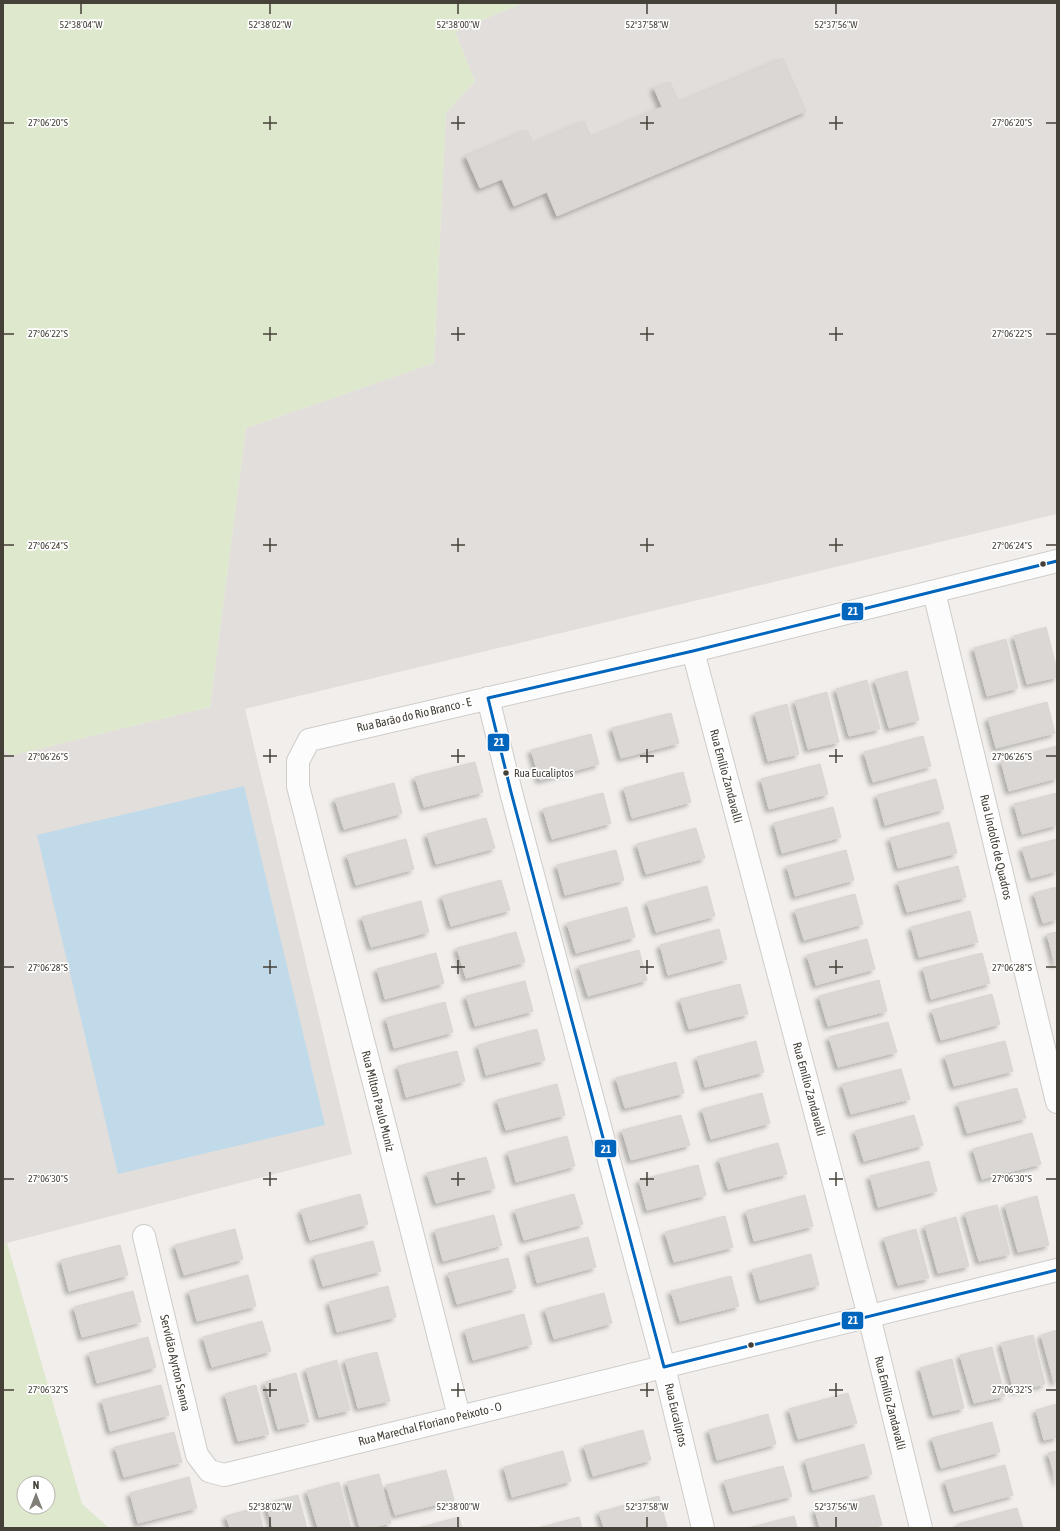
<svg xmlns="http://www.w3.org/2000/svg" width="1060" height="1531" font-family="'Asap Condensed',sans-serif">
<defs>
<filter id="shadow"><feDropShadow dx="-3.5" dy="3.5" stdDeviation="2" flood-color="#0004"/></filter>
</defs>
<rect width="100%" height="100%" fill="#f1eeeb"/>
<polygon fill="#e2dedb" points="522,3 1057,3 1057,514 245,709 352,1154 3,1244 3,749 10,756 210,707 246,428 434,363 446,113 475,81 455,32"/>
<g fill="#dee8cd" fill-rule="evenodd">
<polygon points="3,3 522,3 455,32 475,81 446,113 434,363 246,428 210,707 10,756 3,748"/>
<path d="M7,1243L82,1504L109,1528H3V1244ZM24,1483H48V1507H24Z"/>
</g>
<polygon fill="#c0daea" points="244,786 325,1125 118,1174 37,835"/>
<g fill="#dad7d4" stroke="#d9d5d1" filter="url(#shadow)">
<polygon points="783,58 806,111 557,216 547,192 514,206 502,179 480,188 466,156 527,130 533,143 584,121 591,137 662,107 654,88 670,82 679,102"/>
<polygon points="1046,627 1057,670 1057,677 1027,684 1014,636"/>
<polygon points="1006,639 1018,688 987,696 974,648"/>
<polygon points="907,671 919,720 889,728 875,680"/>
<polygon points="867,680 880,729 849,736 836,689"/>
<polygon points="827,692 839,742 808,749 795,701"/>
<polygon points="1047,702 1055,733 996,748 988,718"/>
<polygon points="787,704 799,754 768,761 755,713"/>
<polygon points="671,713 679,743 621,758 612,728"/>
<polygon points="591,734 599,764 540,780 531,750"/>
<polygon points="923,736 931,766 873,782 864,752"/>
<polygon points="1057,746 1057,778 1009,791 1001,761"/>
<polygon points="475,762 483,792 424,807 415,777"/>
<polygon points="820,764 828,794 769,809 761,779"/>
<polygon points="683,772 691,802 632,818 624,788"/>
<polygon points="936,779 944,809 885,825 877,795"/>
<polygon points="394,783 402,813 344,829 335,799"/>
<polygon points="603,793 611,823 552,839 543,809"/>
<polygon points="1057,793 1057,825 1022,834 1014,804"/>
<polygon points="833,807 841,837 782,853 774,823"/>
<polygon points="486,818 495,848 436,864 427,834"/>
<polygon points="949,822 957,853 898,868 890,838"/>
<polygon points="696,828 705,858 646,874 637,844"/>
<polygon points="406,839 414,869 356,885 347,855"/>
<polygon points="1057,839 1057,871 1031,878 1022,848"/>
<polygon points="616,850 624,880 565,895 557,865"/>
<polygon points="846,850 854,880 795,896 787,866"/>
<polygon points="958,866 966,897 907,912 898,882"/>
<polygon points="501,880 510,910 451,926 442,896"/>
<polygon points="707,886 715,916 656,932 647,902"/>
<polygon points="1057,887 1057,919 1043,923 1034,893"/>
<polygon points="855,894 863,924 804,940 795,910"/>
<polygon points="421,901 429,932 371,947 362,917"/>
<polygon points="627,907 635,937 576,953 567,923"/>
<polygon points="970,911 978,942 919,957 911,927"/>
<polygon points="719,929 727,959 668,975 660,945"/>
<polygon points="516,932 525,962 466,978 457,948"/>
<polygon points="1057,932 1057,964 1055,964 1047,934"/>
<polygon points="867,939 875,969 816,985 807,955"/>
<polygon points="639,950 647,980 588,996 579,966"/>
<polygon points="436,953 444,983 385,999 377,969"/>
<polygon points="982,953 990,983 931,999 923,968"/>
<polygon points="879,980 887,1011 828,1026 819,996"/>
<polygon points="525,981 533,1011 475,1026 466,996"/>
<polygon points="740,984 748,1014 689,1029 680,999"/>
<polygon points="992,994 1000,1024 941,1040 932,1010"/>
<polygon points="445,1002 453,1032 394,1048 386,1018"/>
<polygon points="888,1022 897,1052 838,1067 829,1037"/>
<polygon points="537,1029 545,1060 486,1075 478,1045"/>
<polygon points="756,1041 764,1072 705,1087 697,1057"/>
<polygon points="1005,1041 1013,1071 954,1086 945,1056"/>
<polygon points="457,1051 465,1081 406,1097 398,1066"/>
<polygon points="676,1062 684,1093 625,1108 616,1078"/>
<polygon points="901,1069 910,1099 851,1114 842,1084"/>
<polygon points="557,1084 565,1115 506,1130 497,1100"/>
<polygon points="1017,1088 1026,1118 967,1133 958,1103"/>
<polygon points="762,1093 770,1123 711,1139 702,1109"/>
<polygon points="681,1115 690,1145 631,1160 622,1130"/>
<polygon points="914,1115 923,1145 864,1161 855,1131"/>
<polygon points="1032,1133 1041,1164 982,1179 973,1149"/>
<polygon points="567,1136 575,1166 516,1182 508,1152"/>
<polygon points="778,1143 787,1174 728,1189 719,1159"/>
<polygon points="486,1157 495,1188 436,1203 427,1173"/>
<polygon points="929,1161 937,1191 878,1207 870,1176"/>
<polygon points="698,1165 706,1195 647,1210 639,1180"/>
<polygon points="360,1194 368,1224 310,1240 301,1210"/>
<polygon points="574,1194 583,1224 524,1240 515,1210"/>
<polygon points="805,1195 813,1226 754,1241 746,1211"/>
<polygon points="1037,1196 1049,1245 1018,1252 1005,1205"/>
<polygon points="997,1205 1010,1254 979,1261 965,1213"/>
<polygon points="494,1215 502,1245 443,1261 435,1230"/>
<polygon points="725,1216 733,1247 674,1262 665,1232"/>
<polygon points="956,1217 969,1266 938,1273 925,1226"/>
<polygon points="235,1229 243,1259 184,1275 175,1245"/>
<polygon points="916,1229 929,1278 898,1285 884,1238"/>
<polygon points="588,1237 596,1267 537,1283 529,1252"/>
<polygon points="373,1241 381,1271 323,1286 314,1256"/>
<polygon points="120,1245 128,1275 69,1291 61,1260"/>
<polygon points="811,1254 819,1285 760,1300 752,1270"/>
<polygon points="508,1258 516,1288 457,1304 448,1273"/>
<polygon points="248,1275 256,1306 197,1321 189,1291"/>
<polygon points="731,1276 739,1306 680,1321 671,1291"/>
<polygon points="388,1286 396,1317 337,1332 329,1302"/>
<polygon points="133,1291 141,1322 82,1337 74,1307"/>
<polygon points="604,1293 612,1323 554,1339 545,1309"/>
<polygon points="524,1314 532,1344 473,1360 465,1330"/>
<polygon points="262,1321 271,1351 212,1367 203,1337"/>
<polygon points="1057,1330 1057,1381 1054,1382 1041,1335"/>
<polygon points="1033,1335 1045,1384 1014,1391 1001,1343"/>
<polygon points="148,1337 156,1367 97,1383 89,1353"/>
<polygon points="992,1347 1005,1396 974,1403 960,1355"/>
<polygon points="377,1352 390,1401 358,1408 345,1360"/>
<polygon points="952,1359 964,1408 933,1415 920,1368"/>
<polygon points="337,1360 350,1410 319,1417 306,1369"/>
<polygon points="296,1373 309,1422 278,1429 265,1382"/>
<polygon points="161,1385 169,1415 110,1431 102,1400"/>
<polygon points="256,1385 269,1434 238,1441 225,1394"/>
<polygon points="848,1393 857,1423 798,1439 789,1409"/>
<polygon points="1057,1404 1057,1437 1044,1440 1036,1410"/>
<polygon points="768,1414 776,1444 717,1460 709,1430"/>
<polygon points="992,1422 1000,1452 941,1468 932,1438"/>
<polygon points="643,1430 651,1460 593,1476 584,1446"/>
<polygon points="174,1432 182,1462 124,1477 115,1447"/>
<polygon points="864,1444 872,1474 813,1490 805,1460"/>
<polygon points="563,1451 571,1481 512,1497 504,1467"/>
<polygon points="1057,1451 1057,1483 1048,1453"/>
<polygon points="1005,1465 1013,1495 954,1511 945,1481"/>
<polygon points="783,1466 792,1496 733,1511 724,1481"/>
<polygon points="446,1470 454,1500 395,1515 386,1485"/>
<polygon points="379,1474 391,1523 369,1528 360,1528 347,1482"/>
<polygon points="189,1477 197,1508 138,1523 130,1493"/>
<polygon points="339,1482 351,1528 318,1528 307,1491"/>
<polygon points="298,1495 307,1528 273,1528 266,1503"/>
<polygon points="874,1495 882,1525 870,1528 820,1528 815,1510"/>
<polygon points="659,1496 667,1527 662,1528 604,1528 599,1512"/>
<polygon points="258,1507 263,1528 230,1528 226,1516"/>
<polygon points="1017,1508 1023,1528 959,1528 958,1524"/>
<polygon points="794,1516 797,1528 748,1528"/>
<polygon points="459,1517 462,1528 418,1528"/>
<polygon points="579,1517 582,1528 538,1528"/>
</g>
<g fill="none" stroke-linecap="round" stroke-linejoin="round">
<defs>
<g id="street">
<polyline points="934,592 1057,1102"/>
<polyline points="693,651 869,1316 921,1528"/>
<polyline points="488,698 511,792 664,1367 703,1528"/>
<polyline points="144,1236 197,1455 209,1471 224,1475 1057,1270"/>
<polyline points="459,1416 298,786 298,761 309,740 693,651 1057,561"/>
</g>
</defs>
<use href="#street" stroke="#ceccc9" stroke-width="24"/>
<use href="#street" stroke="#fdfcfc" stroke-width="22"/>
<defs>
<polyline id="bus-1" points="1057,561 693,651 488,698 511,792 664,1367 1057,1270"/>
</defs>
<use href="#bus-1" stroke="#fff" stroke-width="6"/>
<use href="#bus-1" stroke="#0065bd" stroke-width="3"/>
</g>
<path fill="none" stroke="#454038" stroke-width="1.5" d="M81,4V14M270,4V14M458,4V14M647,4V14M836,4V14M270,116V130M458,116V130M647,116V130M836,116V130M4,123H14M263,123H277M451,123H465M640,123H654M829,123H843M1046,123H1056M270,327V341M458,327V341M647,327V341M836,327V341M4,334H14M263,334H277M451,334H465M640,334H654M829,334H843M1046,334H1056M270,538V552M458,538V552M647,538V552M836,538V552M4,545H14M263,545H277M451,545H465M640,545H654M829,545H843M1046,545H1056M270,749V763M458,749V763M647,749V763M836,749V763M4,756H14M263,756H277M451,756H465M640,756H654M829,756H843M1046,756H1056M270,960V974M458,960V974M647,960V974M836,960V974M4,967H14M263,967H277M451,967H465M640,967H654M829,967H843M1046,967H1056M270,1172V1186M458,1172V1186M647,1172V1186M836,1172V1186M4,1179H14M263,1179H277M451,1179H465M640,1179H654M829,1179H843M1046,1179H1056M270,1383V1397M458,1383V1397M647,1383V1397M836,1383V1397M4,1390H14M263,1390H277M451,1390H465M640,1390H654M829,1390H843M1046,1390H1056M270,1517V1527M458,1517V1527M647,1517V1527M836,1517V1527"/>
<g fill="#454038" stroke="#fff" stroke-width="1.5">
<circle cx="1043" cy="564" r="3.5"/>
<circle cx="506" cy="773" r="3.5"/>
<circle cx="751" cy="1345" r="3.5"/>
</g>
<g text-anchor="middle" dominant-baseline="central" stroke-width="3.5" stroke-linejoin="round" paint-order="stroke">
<g font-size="11" fill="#454038" stroke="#fff" text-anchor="start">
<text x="514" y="773">Rua Eucaliptos</text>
</g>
<g font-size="12" fill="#454038" stroke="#fff">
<text transform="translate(414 715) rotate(-13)">Rua Barão do Rio Branco - E</text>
<text transform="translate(726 776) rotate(75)">Rua Emílio Zandavalli</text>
<text transform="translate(996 847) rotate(77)">Rua Lindolfo de Quadros</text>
<text transform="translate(809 1089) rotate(75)">Rua Emílio Zandavalli</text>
<text transform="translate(378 1101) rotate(76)">Rua Milton Paulo Muniz</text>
<text transform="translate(175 1363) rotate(77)">Servidão Ayrton Senna</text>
<text transform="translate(890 1403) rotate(76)">Rua Emílio Zandavalli</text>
<text transform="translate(676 1415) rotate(77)">Rua Eucaliptos</text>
<text transform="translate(430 1424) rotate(-14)">Rua Marechal Floriano Peixoto - O</text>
</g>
</g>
<g font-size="10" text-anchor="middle" fill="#454038" stroke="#fff" stroke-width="3.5" stroke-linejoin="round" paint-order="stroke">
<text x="81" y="28">52°38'04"W</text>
<text x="270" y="28">52°38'02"W</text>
<text x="458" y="28">52°38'00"W</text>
<text x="647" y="28">52°37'58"W</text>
<text x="836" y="28">52°37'56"W</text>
<text x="48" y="126">27°06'20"S</text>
<text x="1012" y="126">27°06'20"S</text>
<text x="48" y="337">27°06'22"S</text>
<text x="1012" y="337">27°06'22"S</text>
<text x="48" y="549">27°06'24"S</text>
<text x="1012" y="549">27°06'24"S</text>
<text x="48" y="760">27°06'26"S</text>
<text x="1012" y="760">27°06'26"S</text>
<text x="48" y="971">27°06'28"S</text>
<text x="1012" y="971">27°06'28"S</text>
<text x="48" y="1182">27°06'30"S</text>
<text x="1012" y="1182">27°06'30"S</text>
<text x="48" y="1393">27°06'32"S</text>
<text x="1012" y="1393">27°06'32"S</text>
<text x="270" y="1510">52°38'02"W</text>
<text x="458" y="1510">52°38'00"W</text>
<text x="647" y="1510">52°37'58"W</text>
<text x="836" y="1510">52°37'56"W</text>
</g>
<g stroke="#fff" stroke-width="1.5">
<rect x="841" y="602" width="23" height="19" rx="4" fill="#0065bd"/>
<rect x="487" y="733" width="23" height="19" rx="4" fill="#0065bd"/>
<rect x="594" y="1139" width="23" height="19" rx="4" fill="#0065bd"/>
<rect x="841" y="1311" width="23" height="19" rx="4" fill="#0065bd"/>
</g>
<g font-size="11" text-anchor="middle" font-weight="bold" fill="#fff">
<text x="853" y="615">21</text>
<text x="499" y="746">21</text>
<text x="606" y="1153">21</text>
<text x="853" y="1324">21</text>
</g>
<rect width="1060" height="1531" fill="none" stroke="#454038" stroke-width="8"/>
<g transform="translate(36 1495)"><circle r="19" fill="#ffffff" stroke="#b5b3af"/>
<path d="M0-3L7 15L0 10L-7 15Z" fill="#817d77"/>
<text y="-6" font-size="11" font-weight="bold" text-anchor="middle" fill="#454038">N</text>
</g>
</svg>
